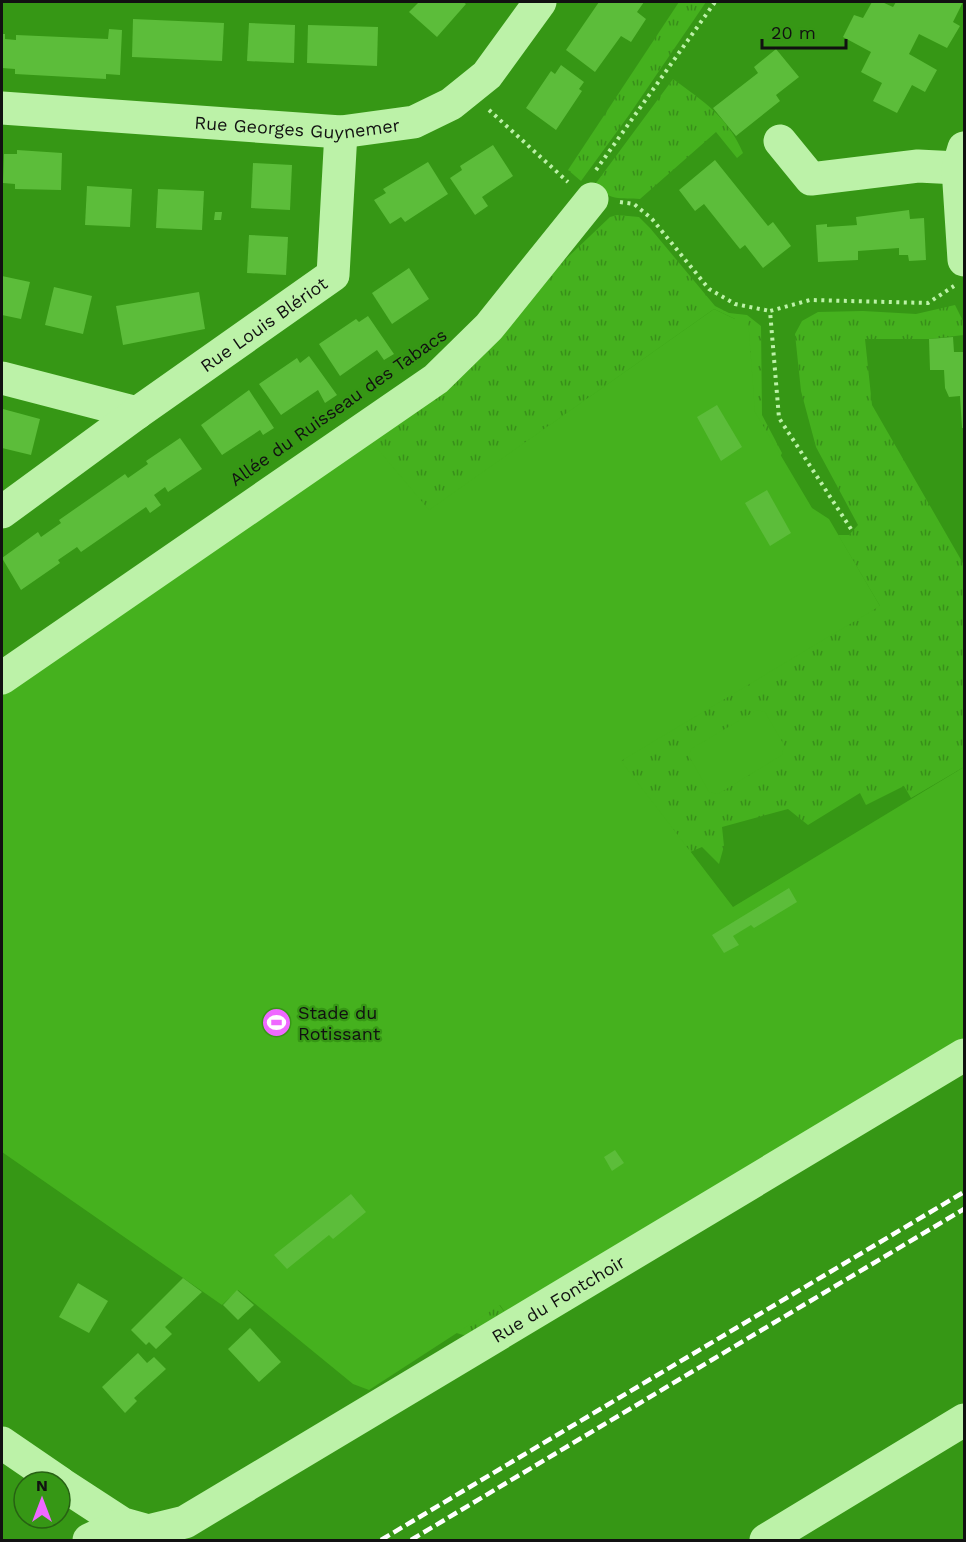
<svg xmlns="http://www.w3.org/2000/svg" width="966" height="1542" font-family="'Work Sans',sans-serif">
<defs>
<pattern id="grass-tufts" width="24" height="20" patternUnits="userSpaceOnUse" patternTransform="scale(1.5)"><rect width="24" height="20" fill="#45b11e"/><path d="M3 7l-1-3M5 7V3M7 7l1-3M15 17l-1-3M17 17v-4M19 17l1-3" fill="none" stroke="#388f19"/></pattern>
</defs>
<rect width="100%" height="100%" fill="#369715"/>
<g fill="url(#grass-tufts)">
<polygon points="679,2 706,2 629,115 581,181 568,170"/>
<path d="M673,79C703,101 728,117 743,153L737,158L716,132L640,199C623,198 605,201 596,183Z"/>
<polygon points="617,215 639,217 650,228 715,306 729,313 747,315 761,326 762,415 782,453 779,459 763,465 735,319 714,309 429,511 880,606 838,535 849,535 858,525 816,447 801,391 795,334 802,321 818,312 863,311 916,314 955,305 964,323 964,335 929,339 865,339 872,405 964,565 964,767 911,798 904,786 866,805 860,793 808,825 788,809 722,827 724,846 719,864 702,847 690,852 733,908 373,1138 509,1318 474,1338 453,1332 2,684 508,314 610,217"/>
</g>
<g fill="#45b11e">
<polygon points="714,309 735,319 748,319 755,412 812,508 829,519 880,606 621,761 733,907 964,767 964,1040 509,1318 500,1305 369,1390 353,1384 238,1290 222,1305 2,1152 2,684 371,441 429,510"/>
<polygon points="757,710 765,712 784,745 782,755 718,794 709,792 689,756 691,749"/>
</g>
<g fill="#5cbd3a">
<polygon points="419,2 463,2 466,4 437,37 409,12"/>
<polygon points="599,2 644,2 637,12 646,19 631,42 621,36 595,72 566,50"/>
<polygon points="872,2 882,2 893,7 896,2 963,2 953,22 960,26 947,48 919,34 909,54 937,70 925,92 912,85 897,113 873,101 882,83 861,72 871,52 843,37 854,15 863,18"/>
<polygon points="133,19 224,23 222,61 132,57"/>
<polygon points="249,23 295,25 294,63 247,61"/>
<polygon points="308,25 378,27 377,66 307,63"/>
<polygon points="109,29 122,30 120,75 106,74 106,79 15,74 15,69 2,68 2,34 5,34 5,39 16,40 16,35 108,39"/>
<polygon points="776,49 799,77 776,95 780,101 736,136 713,108 758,73 754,67"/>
<polygon points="561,65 584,82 579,89 582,91 556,130 526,108 551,71 555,74"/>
<polygon points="493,145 513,176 482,197 488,206 475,215 450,178 462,170 460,166"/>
<polygon points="17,150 62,153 61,190 15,189 15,184 3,183 4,154 17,154"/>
<polygon points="715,160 768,226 773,222 791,246 763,268 745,245 740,249 704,204 695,211 679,190"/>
<polygon points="428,162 448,194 405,222 401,217 390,224 374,200 386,193 383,189"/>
<polygon points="253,163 292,165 290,210 251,208"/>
<polygon points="87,186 132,189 130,227 85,225"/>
<polygon points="158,189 204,191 202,230 156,228"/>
<polygon points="909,210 910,219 924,218 926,260 909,261 908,255 899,255 899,248 858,251 858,260 818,262 816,225 827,224 827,227 857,225 856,217"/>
<polygon points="215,212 222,212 221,220 214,220"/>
<polygon points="249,235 288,237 286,275 247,273"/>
<polygon points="409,268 429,299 392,324 372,293"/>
<polygon points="2,276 30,282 21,319 2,315"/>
<polygon points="54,287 92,296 83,334 45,325"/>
<polygon points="199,292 205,329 123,345 116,306"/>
<polygon points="368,316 394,354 384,360 377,350 340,376 319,344 356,319 359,322"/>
<polygon points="953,337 954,352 964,352 964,428 962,428 960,396 949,397 945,388 944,370 930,370 929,339"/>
<polygon points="309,356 337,395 325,403 318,390 281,415 259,384 297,358 300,363"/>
<polygon points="249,390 274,428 263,435 260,430 222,455 201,425"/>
<polygon points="717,405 742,447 721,461 697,417"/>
<polygon points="3,409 40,419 31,455 2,448"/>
<polygon points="180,438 202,469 168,492 165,487 154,495 161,505 150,513 146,507 81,552 77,547 58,560 60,563 21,590 2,558 38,532 41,537 61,523 59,520 125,474 128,478 148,464 146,461"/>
<polygon points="767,490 791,533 770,546 745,503"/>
<polygon points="789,888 797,902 754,928 751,925 733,936 739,945 724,953 712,935"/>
<polygon points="615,1150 624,1163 612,1171 604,1157"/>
<polygon points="351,1194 366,1212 333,1239 329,1235 287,1269 274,1255"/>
<polygon points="183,1278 202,1292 165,1327 172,1334 156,1349 149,1342 146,1345 131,1330"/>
<polygon points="78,1283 108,1301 89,1333 59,1317"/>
<polygon points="237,1290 254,1305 238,1320 223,1305"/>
<polygon points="250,1328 281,1362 259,1382 228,1349"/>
<polygon points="138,1353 147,1363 154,1357 166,1369 134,1398 137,1401 125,1413 102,1387"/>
</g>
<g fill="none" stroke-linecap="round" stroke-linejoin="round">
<g stroke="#bcf2a8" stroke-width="4" stroke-dasharray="3 4.5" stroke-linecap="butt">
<polyline points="489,110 568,182"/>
<polyline points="596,170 715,2"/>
<polyline points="620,202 634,204 652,219 709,289 735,304 770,311"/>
<polyline points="851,529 779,418 770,311 810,300 928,303 954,286"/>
</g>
<g stroke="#bcf2a8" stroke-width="33">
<path id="s1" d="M2,108L341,132L414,122L451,104L487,75L540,2"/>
<polyline points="780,141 811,179 918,166 958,168"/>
<polyline points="964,148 958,168 964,260"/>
<polyline points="2,378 137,413"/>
<path id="s2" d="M2,512L137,413L333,275L341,132"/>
<polyline points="2,678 436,379 489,327 592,199"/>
<polyline points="2,1443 59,1482"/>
<path id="s3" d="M60,1483L123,1524L148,1531L185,1522L964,1055"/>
<polyline points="89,1540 123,1524"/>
<polyline points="766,1540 964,1420"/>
</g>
<g stroke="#fff" stroke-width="4.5" stroke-dasharray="10 4.5" stroke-linecap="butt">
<polyline points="381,1540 964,1192"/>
<polyline points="411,1540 964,1209"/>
</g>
</g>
<defs>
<symbol id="stadium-disc" viewBox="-11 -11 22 22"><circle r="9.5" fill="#ef69ff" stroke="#369715"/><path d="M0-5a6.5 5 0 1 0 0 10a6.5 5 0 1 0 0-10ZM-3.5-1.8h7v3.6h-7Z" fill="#fff"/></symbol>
</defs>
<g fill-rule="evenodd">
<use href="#stadium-disc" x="260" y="1006" width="33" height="33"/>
</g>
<g text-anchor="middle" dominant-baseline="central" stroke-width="4.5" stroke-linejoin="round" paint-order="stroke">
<g font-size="18" fill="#111" stroke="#369715">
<text stroke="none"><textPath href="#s1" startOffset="296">Rue Georges Guynemer</textPath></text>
<text stroke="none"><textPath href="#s2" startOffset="322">Rue Louis Blériot</textPath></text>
<text transform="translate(338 407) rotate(-35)">Allée du Ruisseau des Tabacs</text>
<text stroke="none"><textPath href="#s3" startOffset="574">Rue du Fontchoir</textPath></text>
</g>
<g font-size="18" fill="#111" stroke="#369715" text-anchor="start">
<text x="298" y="1012">Stade du<tspan x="298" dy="21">Rotissant</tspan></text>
</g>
</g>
<rect width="966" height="1542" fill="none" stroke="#111111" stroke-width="6"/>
<g transform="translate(42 1500)"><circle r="28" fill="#369715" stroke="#276113" stroke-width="1.5"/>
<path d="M0-4.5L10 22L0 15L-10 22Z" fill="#ef69ff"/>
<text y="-9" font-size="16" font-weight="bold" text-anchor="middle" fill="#111111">N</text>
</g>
<path d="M762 39v9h84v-9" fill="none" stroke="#111111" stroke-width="3"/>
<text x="771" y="39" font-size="18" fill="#111111" stroke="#369715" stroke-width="4.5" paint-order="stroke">20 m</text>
</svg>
